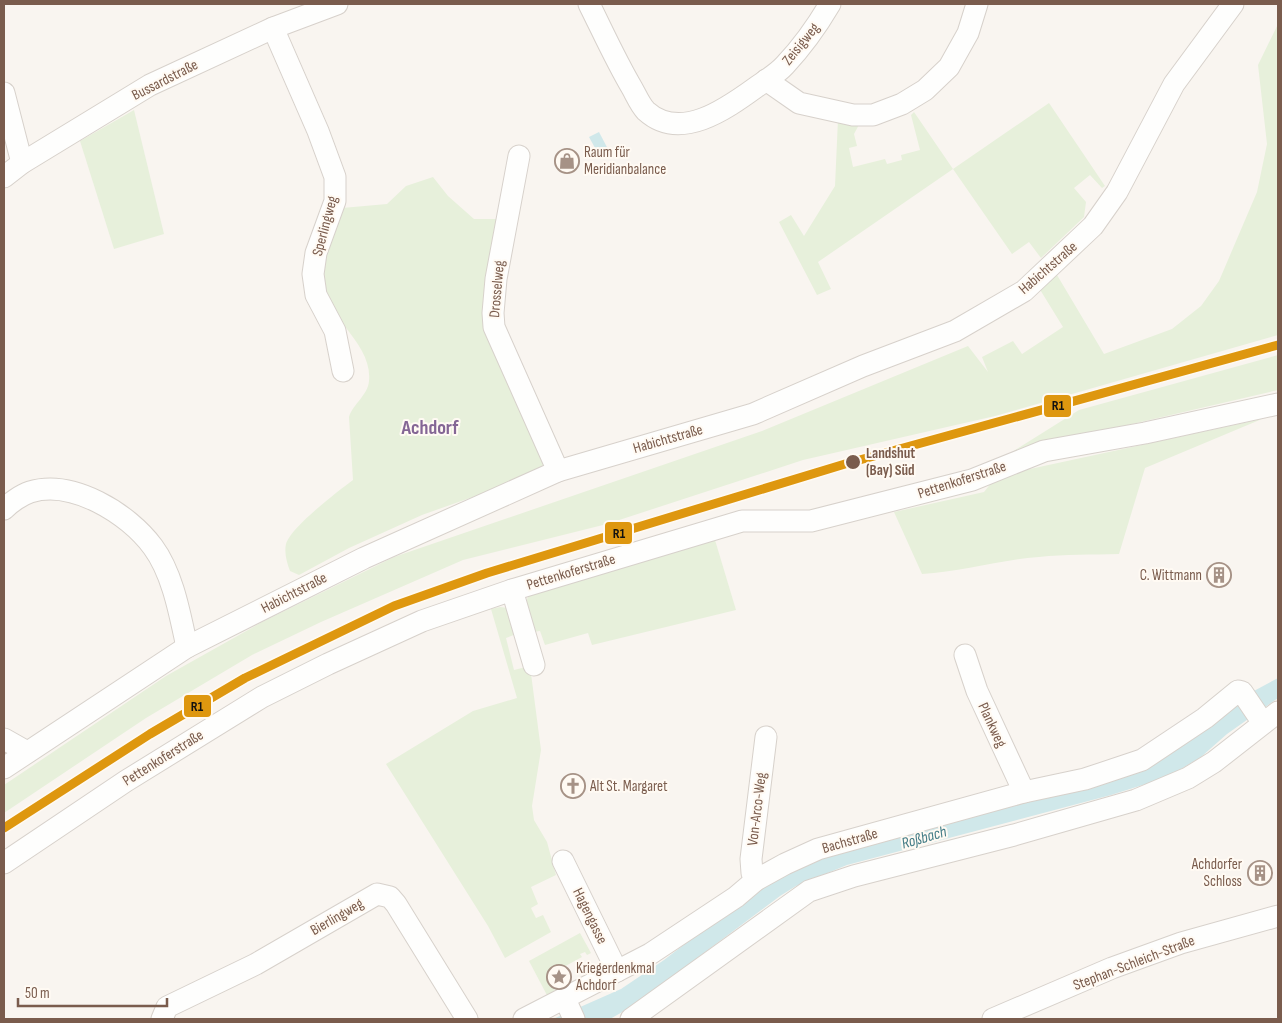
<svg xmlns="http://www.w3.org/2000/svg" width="1282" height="1023" font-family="'Sofia Sans Condensed',sans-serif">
<rect width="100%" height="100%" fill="#f9f5f0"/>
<g fill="#e7f0db">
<polygon points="1278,24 1278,335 995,416 803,460 607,524 463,560 321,622 252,655 146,718 4,813 4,785 166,676 262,622 394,557 762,431 968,346 988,372 982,357 1013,341 1022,354 1063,327 1039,288 1057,275 1104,354 1172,329 1201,306 1219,281 1257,192 1267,144 1258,65"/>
<polygon points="1049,103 1105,186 1102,188 1090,175 1074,188 1086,202 1084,217 1041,258 1029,242 1012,254 953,169 818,262 831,289 817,295 779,222 791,215 804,236 835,186 838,119 861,121 854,134 857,146 849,148 853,167 885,159 887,164 902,160 901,155 920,150 911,115 914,112 953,169"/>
<polygon points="134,110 164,234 114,249 80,141"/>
<path d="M433,177L448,196L474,219H500L493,313L544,464L537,474L422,515L349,548L299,575L290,571C287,563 284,553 286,544C291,527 337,492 353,480L349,417C353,404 368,395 369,381C373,342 323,317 322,278C321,255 334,230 342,208L387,204L406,186Z"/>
<polygon points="1278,355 1278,390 1012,452 1079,410"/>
<path d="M1262,419L1145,468L1119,554C1092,555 1065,554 1039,557C999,560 961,572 922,574L894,512L984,492L992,482L1016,472Z"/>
<polygon points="715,540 736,610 592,645 588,633 545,645 540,631 533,632 525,603 529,595"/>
<polygon points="500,607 508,608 516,634 506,638 514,670 530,666 541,750 532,806 534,820 547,842 556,875 531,887 538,904 531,908 536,918 543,915 551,932 505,958 488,926 386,764 473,711 517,698 491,609"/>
<polygon points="580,933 591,953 587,955 585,952 580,954 582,957 547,976 557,995 549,999 529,961"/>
</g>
<g fill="#d0e8ea">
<polygon points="599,132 609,151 600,157 589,137"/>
<polygon points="1278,678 1278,698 1227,734 1201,757 1176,772 1149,783 1111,795 847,865 796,886 780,896 633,1006 610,1019 553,1019 621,989 664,960 767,881 806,861 1081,784"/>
</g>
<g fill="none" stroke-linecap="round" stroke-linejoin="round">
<defs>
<g id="street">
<path d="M589,4C603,32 616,61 632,88C636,95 640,105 646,111C680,142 726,109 755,88C765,81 777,74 785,65C803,46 817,26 830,4"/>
<polyline points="273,28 318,131 335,177 335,201 316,253 313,274 316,295 335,331 343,371"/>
<polyline points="766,80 799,103 853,115 873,115 902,104 925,90 949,67 968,33 977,4"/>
<polyline points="4,93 22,163"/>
<polyline points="519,156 496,279 493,313 494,327 558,471"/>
<polyline points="4,177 22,163 150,85 273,28 337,4"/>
<path d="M4,509C10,503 21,495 30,492C72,479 128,513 153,547C173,574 180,615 187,647"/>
<polyline points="512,590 534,665"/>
<polyline points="965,655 977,691 1024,792"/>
<polyline points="4,739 27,752"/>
<polyline points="4,768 187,647 364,558 558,471 753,414 863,366 955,331 1024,291 1093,226 1117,192 1174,84 1233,4"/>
<polyline points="563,861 617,971"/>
<polyline points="4,863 126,781 262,697 328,664 422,621 512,590 742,521 811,521 972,480 1044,451 1145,433 1278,404"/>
<polyline points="756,880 752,873 751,859 766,737"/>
<polyline points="565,999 574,1019"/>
<polyline points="162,1019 167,1007 256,964 377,894 390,897 396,904 467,1019"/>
<polyline points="524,1019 650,954 736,897 756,880 785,864 818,849 1024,792 1085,779 1142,760 1205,718 1238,691 1242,692 1263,723"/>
<polyline points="631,1019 809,891 854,876 1014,835 1136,800 1188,778 1214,762 1278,712"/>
<polyline points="993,1019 1112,968 1181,943 1278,916"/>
</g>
</defs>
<use href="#street" stroke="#d7d1cb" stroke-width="23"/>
<use href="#street" stroke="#fefefd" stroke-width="21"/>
<defs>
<polyline id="rail-1" points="4,828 150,734 245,678 394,606 487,573 845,464 1278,345"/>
</defs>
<use href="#rail-1" stroke="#fffaf3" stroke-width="12"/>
<use href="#rail-1" stroke="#de970f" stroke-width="9"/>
</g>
<defs>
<symbol id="shop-ring" viewBox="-11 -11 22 22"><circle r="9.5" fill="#fffaf3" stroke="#a69286" stroke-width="1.5"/><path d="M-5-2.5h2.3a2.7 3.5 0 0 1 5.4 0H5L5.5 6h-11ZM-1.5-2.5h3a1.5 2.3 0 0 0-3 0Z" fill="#a69286"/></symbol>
<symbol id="building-ring" viewBox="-11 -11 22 22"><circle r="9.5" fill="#fffaf3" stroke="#a69286" stroke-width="1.5"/><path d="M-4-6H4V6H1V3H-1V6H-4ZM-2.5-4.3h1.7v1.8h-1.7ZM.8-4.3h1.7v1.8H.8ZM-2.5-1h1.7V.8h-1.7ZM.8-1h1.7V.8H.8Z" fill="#a69286"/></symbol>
<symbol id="church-ring" viewBox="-11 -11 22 22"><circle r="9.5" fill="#fffaf3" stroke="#a69286" stroke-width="1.5"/><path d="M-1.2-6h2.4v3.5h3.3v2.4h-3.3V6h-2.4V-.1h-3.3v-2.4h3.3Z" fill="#a69286"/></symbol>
<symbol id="sight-ring" viewBox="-11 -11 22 22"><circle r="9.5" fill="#fffaf3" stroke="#a69286" stroke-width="1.5"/><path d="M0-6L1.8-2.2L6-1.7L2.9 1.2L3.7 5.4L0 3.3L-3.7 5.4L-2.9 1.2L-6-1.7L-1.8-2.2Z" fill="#a69286"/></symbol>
</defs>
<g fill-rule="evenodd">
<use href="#shop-ring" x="553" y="147" width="28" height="28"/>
<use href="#building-ring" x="1205" y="561" width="28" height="28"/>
<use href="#church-ring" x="559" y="772" width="28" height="28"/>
<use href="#building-ring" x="1246" y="859" width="28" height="28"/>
<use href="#sight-ring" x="545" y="963" width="28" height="28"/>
</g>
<circle fill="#7a5c4d" stroke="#fffaf3" stroke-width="2" cx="853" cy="462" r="8"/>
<g text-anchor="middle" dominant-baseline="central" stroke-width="4" stroke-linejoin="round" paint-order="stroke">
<g font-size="15" fill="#7a5c4d" stroke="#fffaf3">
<text transform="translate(801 44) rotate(-51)">Zeisigweg</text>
<text transform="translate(165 80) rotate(-27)">Bussardstraße</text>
<text transform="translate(325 226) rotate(-75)">Sperlingweg</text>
<text transform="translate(1048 268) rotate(-41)">Habichtstraße</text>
<text transform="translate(497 289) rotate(-85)">Drosselweg</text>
<text transform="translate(668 439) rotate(-16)">Habichtstraße</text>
<text transform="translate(962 480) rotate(-18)">Pettenkoferstraße</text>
<text transform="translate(571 572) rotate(-17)">Pettenkoferstraße</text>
<text transform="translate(294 593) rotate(-27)">Habichtstraße</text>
<text transform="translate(992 725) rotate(65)">Plankweg</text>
<text transform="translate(163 758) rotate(-32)">Pettenkoferstraße</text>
<text transform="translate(757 809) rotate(-83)">Von-Arco-Weg</text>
<text transform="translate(850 841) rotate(-16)">Bachstraße</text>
<text transform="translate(590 916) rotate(64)">Hagengasse</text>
<text transform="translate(337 917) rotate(-30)">Bierlingweg</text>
<text transform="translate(1134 963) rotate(-21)">Stephan-Schleich-Straße</text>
</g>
<g font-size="15" fill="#7a5c4d" stroke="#fffaf3" text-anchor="start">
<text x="584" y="152">Raum für<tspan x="584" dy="17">Meridianbalance</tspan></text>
<text x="1202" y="575" text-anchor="end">C. Wittmann</text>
<text x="590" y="786">Alt St. Margaret</text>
<text x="1242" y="864" text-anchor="end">Achdorfer<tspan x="1242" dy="17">Schloss</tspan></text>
<text x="576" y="968">Kriegerdenkmal<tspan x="576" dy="17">Achdorf</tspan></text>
</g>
<g font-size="15" font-weight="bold" fill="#7a5c4d" stroke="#fffaf3" text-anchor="start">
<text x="866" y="453">Landshut<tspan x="866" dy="17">(Bay) Süd</tspan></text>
</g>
<g font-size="16" font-style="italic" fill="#437c86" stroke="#fffaf3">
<text transform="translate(924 838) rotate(-16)">Roßbach</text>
</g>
<g font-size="20" font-weight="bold" fill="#846695" stroke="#fffaf3">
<text x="430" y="428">Achdorf</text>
</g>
</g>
<g stroke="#fffaf3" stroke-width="2">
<rect x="1043" y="394" width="29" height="24" rx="5" fill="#de970f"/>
<rect x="604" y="521" width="29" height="24" rx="5" fill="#de970f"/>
<rect x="183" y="694" width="29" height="24" rx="5" fill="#de970f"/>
</g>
<g font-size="14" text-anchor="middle" font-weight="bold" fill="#111">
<text x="1058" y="410">R1</text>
<text x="619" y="538">R1</text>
<text x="197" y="711">R1</text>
</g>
<rect width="1282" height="1023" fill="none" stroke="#7a5c4d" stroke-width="10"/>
<path d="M18 998v8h149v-8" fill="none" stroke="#7a5c4d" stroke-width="2.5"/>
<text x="25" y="998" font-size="15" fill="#7a5c4d" stroke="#fffaf3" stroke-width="4" paint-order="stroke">50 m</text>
</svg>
